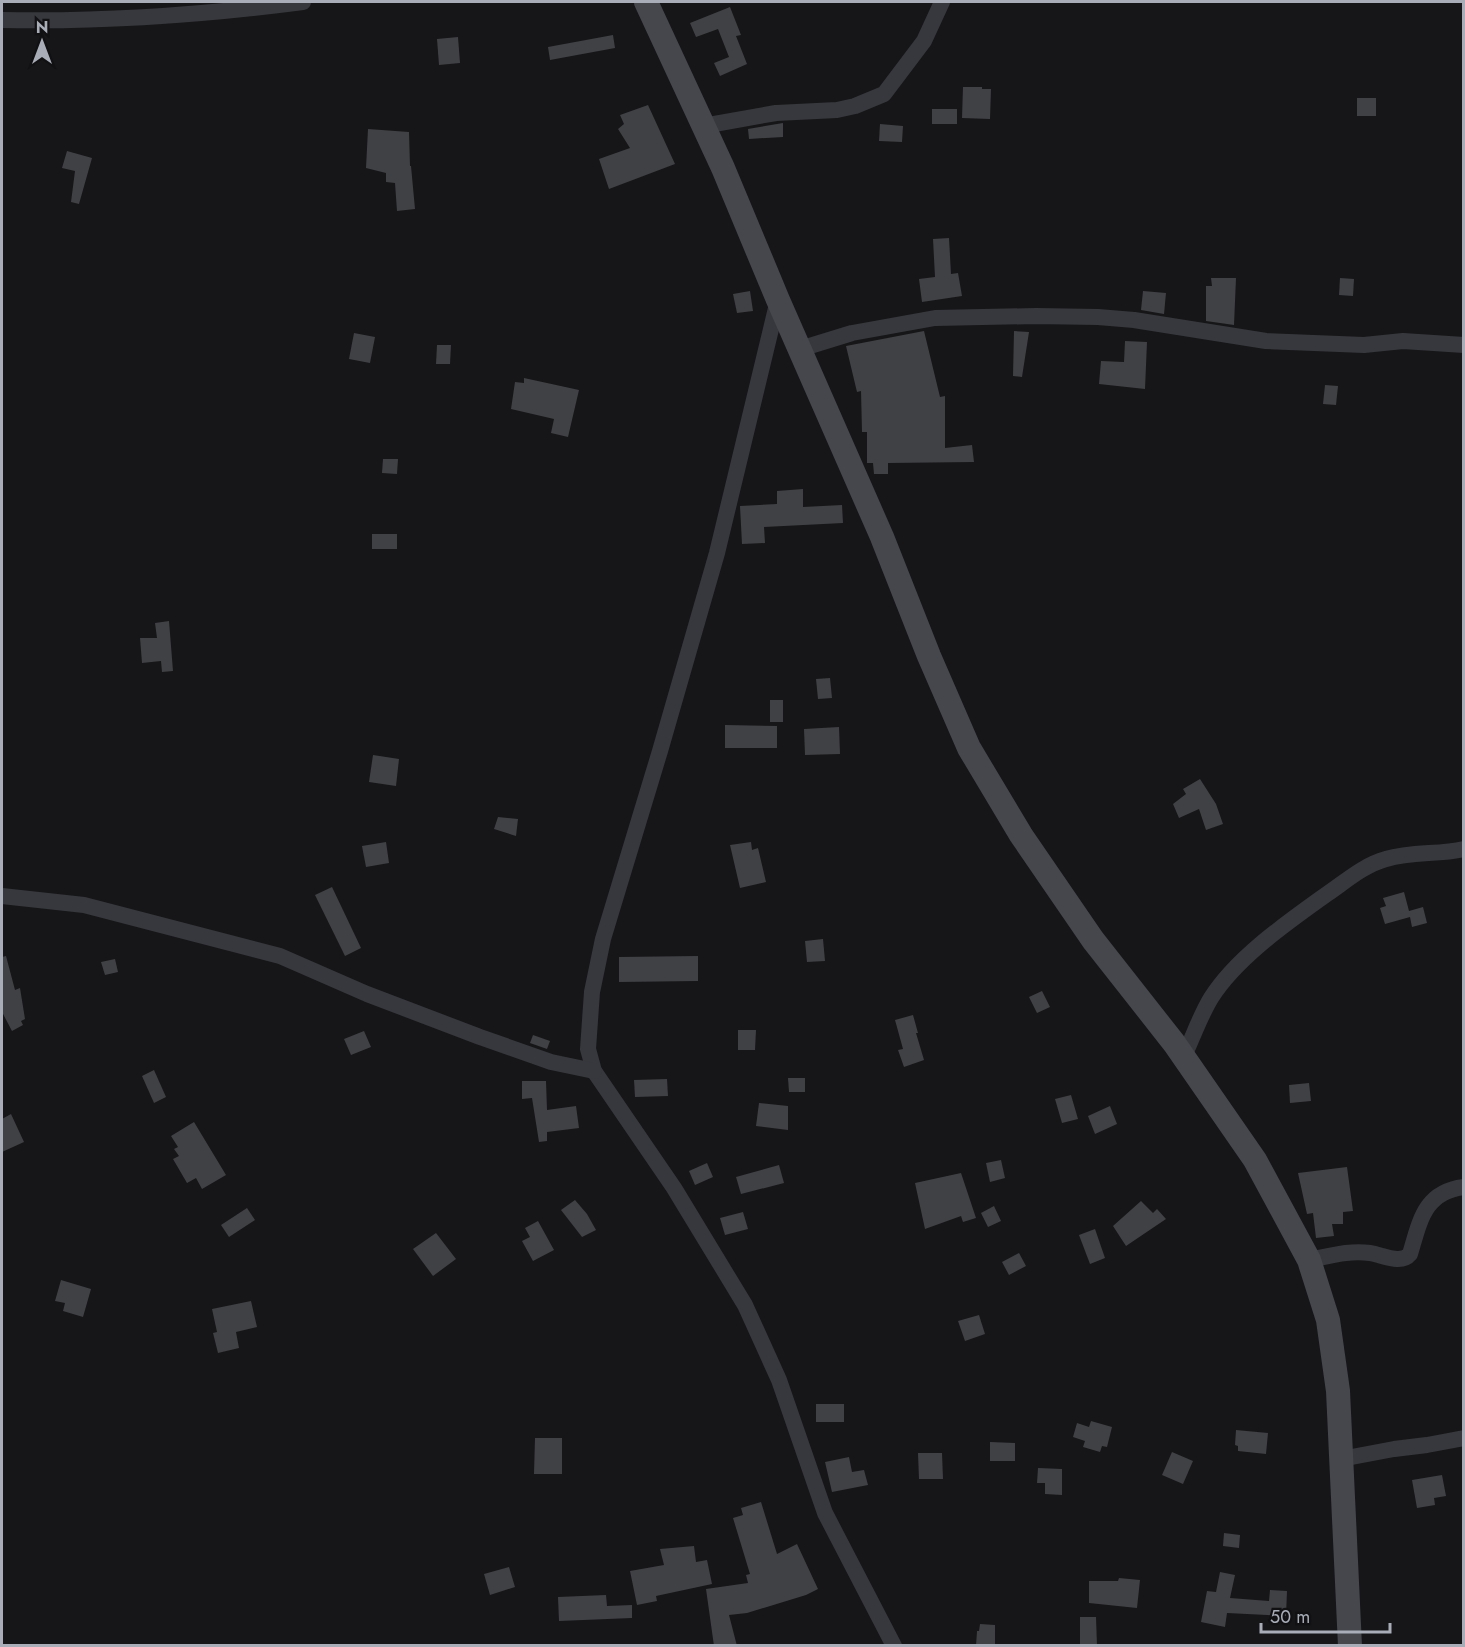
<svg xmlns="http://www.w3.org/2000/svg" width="1465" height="1647" font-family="Jost,sans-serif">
<rect width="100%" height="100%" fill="#161618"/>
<g fill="#404145">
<polygon points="730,7 741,35 736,36 747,64 720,76 714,63 729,57 718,29 696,37 690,23"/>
<polygon points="613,35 615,48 550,60 548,47"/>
<polygon points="458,37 460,63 439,65 437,39"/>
<polygon points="963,87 982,87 982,89 991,89 990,119 962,118"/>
<rect x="1357" y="98" width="19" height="18"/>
<polygon points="648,105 675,164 609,189 599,159 630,148 618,129 624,124 620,115"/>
<rect x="932" y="109" width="25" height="15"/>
<polygon points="783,123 783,137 749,139 748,129"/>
<polygon points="880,124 903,126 902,142 879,141"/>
<polygon points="368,129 409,132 410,166 411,166 415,209 397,211 395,183 386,182 386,173 366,168"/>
<polygon points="67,151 92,158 79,204 71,202 75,171 62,168"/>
<polygon points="949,238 951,274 958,273 962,296 922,302 919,279 935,277 933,239"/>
<polygon points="1211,278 1236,278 1234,325 1206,321 1206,286 1212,286"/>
<polygon points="1340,278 1354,279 1353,296 1339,295"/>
<polygon points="750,291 753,311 737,313 733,294"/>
<polygon points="1143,291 1166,293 1164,314 1141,310"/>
<polygon points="924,331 940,397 945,396 945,448 972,445 974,462 888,463 888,474 874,474 873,463 867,463 867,432 862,432 861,391 857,392 846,346"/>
<polygon points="1014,331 1029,332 1022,377 1013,376"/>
<polygon points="354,333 375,337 370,363 349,359"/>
<polygon points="1125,341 1147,342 1145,389 1099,384 1101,361 1124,362"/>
<polygon points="437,345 451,345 450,364 436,364"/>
<polygon points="524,378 579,390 568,437 551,433 554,419 511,409 515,382 524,383"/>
<polygon points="1325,385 1338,386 1336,405 1323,404"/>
<polygon points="383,459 398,459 397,474 382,473"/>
<polygon points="803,489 803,507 842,505 843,523 764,527 765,543 742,544 740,506 777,504 777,491"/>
<rect x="372" y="534" width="25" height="15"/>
<polygon points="169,621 173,671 162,672 161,661 142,663 140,638 157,638 155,623"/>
<polygon points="830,678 832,698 818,699 816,679"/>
<rect x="770" y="700" width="13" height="22"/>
<polygon points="725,725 777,726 777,748 725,748"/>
<polygon points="839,727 840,754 805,755 804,729"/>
<polygon points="373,755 399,759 396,786 369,782"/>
<polygon points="1200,779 1216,804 1223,824 1206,830 1199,809 1179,818 1173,804 1186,794 1183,789"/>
<polygon points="498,817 518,819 516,836 494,829"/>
<polygon points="386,842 389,863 366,867 362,846"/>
<polygon points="751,842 752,850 758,848 766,882 740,888 730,845"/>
<polygon points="332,887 361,948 345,956 315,895"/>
<polygon points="1404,892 1409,911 1423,907 1427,923 1412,927 1410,917 1385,924 1380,908 1386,906 1383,898"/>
<polygon points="823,939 825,961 807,962 805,941"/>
<polygon points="6,956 15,990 20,988 25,1019 21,1021 23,1025 12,1031 2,1012 2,957"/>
<polygon points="698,956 698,981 619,982 619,957"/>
<polygon points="115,959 118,972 105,975 101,962"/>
<polygon points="1042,991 1050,1007 1037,1013 1029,997"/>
<polygon points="913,1015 918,1033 916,1033 924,1060 904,1067 898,1050 903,1049 895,1020"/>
<polygon points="738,1030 756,1030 755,1050 738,1050"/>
<polygon points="364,1031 371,1047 351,1055 344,1039"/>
<polygon points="533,1035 550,1041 547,1049 530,1043"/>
<polygon points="154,1070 166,1097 154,1103 142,1076"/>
<polygon points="788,1078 805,1078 805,1092 789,1092"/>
<polygon points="667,1079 668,1096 635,1097 634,1080"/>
<polygon points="522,1081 546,1081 547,1110 576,1106 579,1128 547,1132 547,1141 539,1142 532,1098 522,1099"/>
<polygon points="1309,1083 1311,1101 1290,1103 1289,1085"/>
<polygon points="1071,1095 1078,1119 1062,1123 1055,1099"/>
<polygon points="759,1103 788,1106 788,1130 756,1126"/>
<polygon points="1110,1106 1117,1124 1095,1134 1088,1116"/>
<polygon points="11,1114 24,1142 2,1152 2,1119"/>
<polygon points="194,1122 226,1175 202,1189 196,1178 187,1183 173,1159 179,1156 174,1149 178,1147 171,1136"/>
<polygon points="1001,1160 1005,1178 990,1182 986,1163"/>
<polygon points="707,1163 713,1177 695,1185 689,1171"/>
<polygon points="779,1165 784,1183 741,1194 736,1177"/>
<polygon points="1347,1167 1353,1211 1343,1212 1343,1224 1332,1224 1334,1236 1316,1238 1313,1213 1307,1214 1298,1173"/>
<polygon points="961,1173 976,1218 963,1222 961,1216 925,1229 915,1183"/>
<polygon points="575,1200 587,1214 596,1230 582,1237 561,1210"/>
<polygon points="1141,1201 1153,1213 1157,1209 1166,1219 1126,1246 1113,1226"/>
<polygon points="994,1206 1001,1221 988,1227 981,1213"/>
<polygon points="247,1208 255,1220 229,1237 221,1225"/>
<polygon points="743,1212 748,1229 725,1235 720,1218"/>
<polygon points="538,1221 554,1250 533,1261 522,1241 530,1237 525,1228"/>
<polygon points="1095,1229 1105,1258 1090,1264 1079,1235"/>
<polygon points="436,1233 456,1259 433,1276 413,1249"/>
<polygon points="1019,1253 1026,1266 1009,1275 1002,1262"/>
<polygon points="61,1280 91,1289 83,1317 63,1311 65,1303 55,1301"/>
<polygon points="251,1301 257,1327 236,1332 239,1348 218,1353 213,1333 217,1332 212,1309"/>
<polygon points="979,1315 985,1334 965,1341 958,1321"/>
<rect x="816" y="1404" width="28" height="18"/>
<polygon points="1091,1421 1112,1427 1107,1447 1102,1446 1100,1452 1083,1447 1085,1441 1073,1437 1077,1423 1089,1427"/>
<polygon points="1236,1430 1268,1433 1266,1454 1238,1451 1238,1446 1235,1445"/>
<polygon points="535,1438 562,1438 562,1474 534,1474"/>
<polygon points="990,1442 1015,1443 1015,1461 990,1461"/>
<polygon points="1172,1452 1193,1461 1183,1484 1162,1475"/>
<polygon points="918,1453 942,1453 943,1479 919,1479"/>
<polygon points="849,1457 852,1472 864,1470 868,1485 832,1492 825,1462"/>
<polygon points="1038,1468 1062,1469 1062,1495 1045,1494 1045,1483 1037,1483"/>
<polygon points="1442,1475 1446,1496 1434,1498 1435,1505 1417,1508 1412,1480"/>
<polygon points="761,1502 777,1554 797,1544 818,1589 806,1595 747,1613 729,1615 737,1646 714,1646 706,1589 748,1583 746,1575 750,1574 733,1518 743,1515 741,1508"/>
<polygon points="1224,1533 1240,1535 1239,1548 1223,1546"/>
<polygon points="694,1546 696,1562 707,1560 712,1584 656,1596 657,1601 637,1605 630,1571 664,1565 660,1549"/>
<polygon points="509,1567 515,1587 490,1595 484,1574"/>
<polygon points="1220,1572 1235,1575 1230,1598 1269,1601 1270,1590 1287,1591 1286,1616 1227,1613 1225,1627 1201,1622 1207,1591 1216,1592"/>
<polygon points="1119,1578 1140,1580 1137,1608 1089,1603 1089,1581 1118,1581"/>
<polygon points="606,1595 607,1606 632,1605 632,1618 559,1621 558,1597"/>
<polygon points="1080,1617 1096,1617 1097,1646 1080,1646"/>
<polygon points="980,1624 995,1625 995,1646 976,1646 977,1631 979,1631"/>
</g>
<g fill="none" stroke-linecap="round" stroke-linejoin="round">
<g stroke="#37383d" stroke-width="16">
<path d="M2,20C102,22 203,15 303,2"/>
<polyline points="703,126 776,113 837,110 855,106 884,94 924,41 942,2"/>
<polyline points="778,300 717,553 660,751 603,939 592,992 588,1049 594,1071 674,1188 745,1305 779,1380 825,1513 894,1646"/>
<polyline points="800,349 852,333 935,318 1036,316 1098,317 1134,320 1266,341 1364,345 1403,341 1464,345"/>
<polyline points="2,896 84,905 280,956 367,994 480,1037 551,1062 594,1071"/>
<path d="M1184,1056C1193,1037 1200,1016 1211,998C1237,957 1288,922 1327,894C1346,881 1364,865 1386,859C1412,851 1438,855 1464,849"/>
<path d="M1309,1260C1330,1256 1349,1250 1370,1253C1383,1255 1401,1265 1410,1254C1420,1221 1424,1192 1464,1187"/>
<polyline points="1341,1459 1394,1449 1427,1445 1464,1438"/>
</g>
<polyline stroke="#45474d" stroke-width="24" points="646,2 723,168 778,300 882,537 929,656 969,748 1021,835 1093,940 1174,1043 1255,1160 1309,1260 1328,1320 1338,1391 1350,1646"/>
</g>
<rect width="1465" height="1647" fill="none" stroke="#a8adb8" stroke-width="6"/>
<g transform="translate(42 42)" stroke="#111113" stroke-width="4.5" paint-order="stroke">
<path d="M0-4.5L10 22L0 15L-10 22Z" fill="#a8adb8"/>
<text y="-9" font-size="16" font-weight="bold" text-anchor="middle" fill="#a8adb8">N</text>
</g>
<path d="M1261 1623v9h129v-9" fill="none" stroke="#a8adb8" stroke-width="3"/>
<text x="1270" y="1623" font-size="18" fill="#a8adb8" stroke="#111113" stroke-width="4.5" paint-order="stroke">50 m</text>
</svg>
